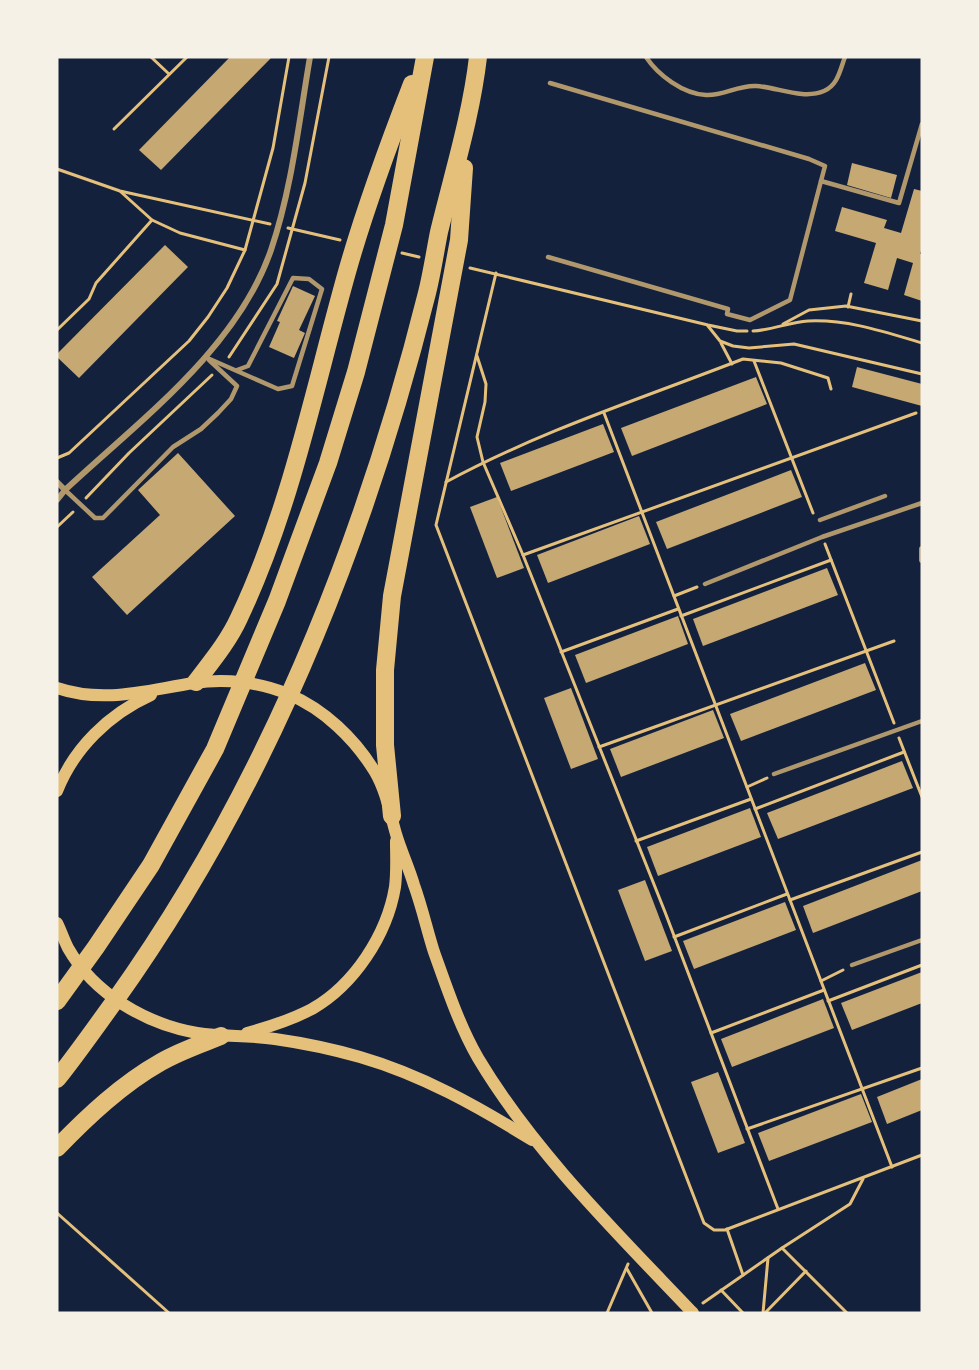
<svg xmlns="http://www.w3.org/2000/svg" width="979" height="1370" font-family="'Fira Sans Condensed',sans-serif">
<rect width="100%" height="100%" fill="#14213d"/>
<g fill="#c6a872">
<polygon points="230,57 272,57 161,170 139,150"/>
<polygon points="852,163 897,175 891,198 847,185"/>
<polygon points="914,189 922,191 922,247 920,254 922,254 922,301 904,295 913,263 897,258 888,290 864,283 876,243 835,231 842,207 887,220 884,228 901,233"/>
<polygon points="165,245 188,267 79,378 57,357 57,354"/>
<polygon points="293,286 315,296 299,330 305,333 294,358 269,347 280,322 277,321"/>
<polygon points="857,367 922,384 922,406 852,387"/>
<polygon points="756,377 767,404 632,456 621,428"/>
<polygon points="603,424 614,452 511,491 500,463"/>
<polygon points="178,453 235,516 127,615 92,577 160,515 138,490"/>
<polygon points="791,470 802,497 667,549 656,522"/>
<polygon points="497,497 524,568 497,578 470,507"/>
<polygon points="639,516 650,544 548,583 537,555"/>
<polygon points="827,568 838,595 703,646 693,619"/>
<polygon points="678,616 688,644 586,683 575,655"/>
<polygon points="865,663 876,690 741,741 730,714"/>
<polygon points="571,688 598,759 571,769 544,698"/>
<polygon points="713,710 724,738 621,777 610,749"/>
<polygon points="902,761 913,788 778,839 767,813"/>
<polygon points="750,808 761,837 658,876 647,847"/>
<polygon points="922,860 922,891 813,933 803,906"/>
<polygon points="645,880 672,951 645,961 618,890"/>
<polygon points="785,902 796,930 694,969 683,941"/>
<polygon points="922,972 922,1003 852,1030 841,1003"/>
<polygon points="823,999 834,1028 732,1067 721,1039"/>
<polygon points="718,1072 745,1143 718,1153 691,1082"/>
<polygon points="922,1079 922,1110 887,1124 877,1097"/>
<polygon points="861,1094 872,1122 769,1161 758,1133"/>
</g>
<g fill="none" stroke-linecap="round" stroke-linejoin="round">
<g stroke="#e5c07b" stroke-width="3">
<polyline points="151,57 169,74"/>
<polyline points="114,129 187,57"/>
<polyline points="57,169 120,191 270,224"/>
<polyline points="288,228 340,240"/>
<polyline points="245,250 273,148 289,57"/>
<polyline points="402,253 419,257"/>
<polyline points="470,268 708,325 737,331 747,331"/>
<polyline points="496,273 436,525 704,1223 714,1230 725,1230 922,1155"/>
<polyline points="848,307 851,294"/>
<polyline points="783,324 809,310 846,306 922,321"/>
<polyline points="708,326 720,341 733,346 749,348 794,344 922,374"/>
<polyline points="57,330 89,299 96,283 152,220"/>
<path d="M753,331C772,330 790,322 808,321C847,319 885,332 922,343"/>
<polyline points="721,343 732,364"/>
<polyline points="477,356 486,384 485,402 477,437 483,462 523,555 665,912 778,1209"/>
<polyline points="229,357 277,284 305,183 329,57"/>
<polyline points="754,361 813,513"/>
<polyline points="604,413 892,1167"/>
<polyline points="57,458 69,453 189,341 208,317 227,288 245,250 180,233 152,220 121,192"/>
<path d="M446,482C540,431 643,398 743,359L781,363L828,378L831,389"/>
<polyline points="86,498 129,453 212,375"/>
<polyline points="57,527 73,512"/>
<polyline points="825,544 894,723"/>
<polyline points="523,555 916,413"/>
<polyline points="674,596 697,587"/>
<polyline points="681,616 831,560"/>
<polyline points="561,652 678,609"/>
<polyline points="899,738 922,797"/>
<polyline points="599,747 894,641"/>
<polyline points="747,787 767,778"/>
<polyline points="755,809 904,752"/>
<polyline points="636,841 751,799"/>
<polyline points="790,900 922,852"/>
<polyline points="674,937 787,894"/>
<polyline points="821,981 843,970"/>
<polyline points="828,1001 922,965"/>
<polyline points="711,1033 824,990"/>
<polyline points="747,1129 922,1068"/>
<polyline points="57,1213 169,1313"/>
<polyline points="727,1229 743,1275"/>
<polyline points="782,1248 847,1313"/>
<polyline points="627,1269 652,1313"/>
<polyline points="721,1290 743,1313"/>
<polyline points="703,1303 782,1248 850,1204 863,1179"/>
<polyline points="607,1313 628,1264"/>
<polyline points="763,1313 768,1258"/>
<polyline points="765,1313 806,1271"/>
</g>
<g stroke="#b1986c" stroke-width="4.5">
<path d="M646,57C658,75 683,94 706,95C723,96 738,85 756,86C777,87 803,100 824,91C838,85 840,70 845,57"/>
<polyline points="550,83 809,159 825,166 821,181"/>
<polyline points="548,257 728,309 727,314 750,320 790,300 821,181 899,203 922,124"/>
<polyline points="205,357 278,389 292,386 322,289 309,279 293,278 248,366 237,370"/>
<polyline points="65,490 95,518 103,518 173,447 201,429 218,413 231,399 237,386 209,360"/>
<polyline points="820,520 885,496"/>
<polyline points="705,584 822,537 922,503"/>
<polyline points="774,774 922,721"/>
<polyline points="852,965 922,940"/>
</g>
<g stroke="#b1986c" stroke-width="6">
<polyline points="57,482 65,490"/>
<path d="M57,500L65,490C139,421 237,349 271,250C292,188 299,121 310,57"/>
<polyline points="922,549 922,560"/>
</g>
<g stroke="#e5c07b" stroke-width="12">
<path d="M57,688C105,704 147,690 194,683C225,678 259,682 288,694C324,709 355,739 375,772C386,791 390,813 396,834C401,851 409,868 414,885C422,907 427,930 434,952C447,988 459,1025 478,1058C534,1152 618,1234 693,1313"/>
<path d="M57,791C74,748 109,714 151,695"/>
<path d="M57,923C61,931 64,940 68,948C94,994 146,1024 197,1033C223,1037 249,1035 275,1039C303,1043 332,1049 360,1057C422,1075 477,1106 532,1140"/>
<path d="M247,1033C269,1027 291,1020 312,1009C354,985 387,935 395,887C397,872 396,856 396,841"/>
</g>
<g stroke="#e5c07b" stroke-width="18">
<path d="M196,682C211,662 228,642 239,618C291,508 314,389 347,272C365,208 388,146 412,84"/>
<polyline points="392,816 385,745 385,670 392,596 459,240 464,168"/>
<polyline points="57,1001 96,947 151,865 215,749 277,601 328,463 356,372 394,225 425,57"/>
<path d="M57,1079C77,1054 95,1028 114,1002C265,791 364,544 427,293C432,273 435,252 439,232C453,174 471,117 478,57"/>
<path d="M57,1148C88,1116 122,1084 161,1062C180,1051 201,1044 221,1036"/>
</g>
</g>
<rect width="979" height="1370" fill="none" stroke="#f6f1e7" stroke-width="117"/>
</svg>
